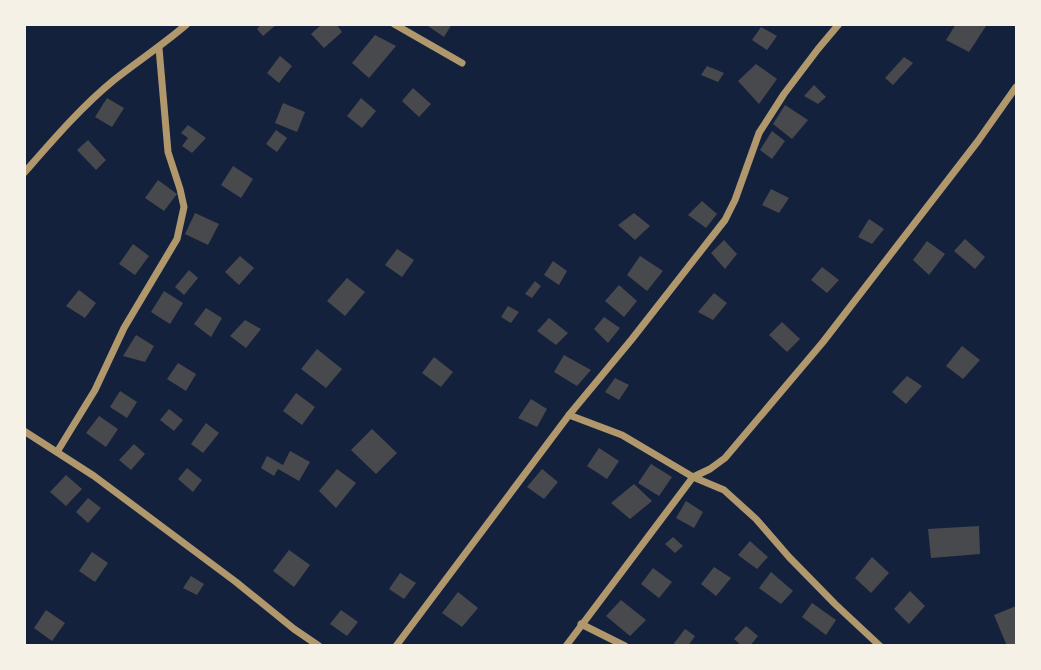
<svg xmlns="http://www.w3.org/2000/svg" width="1041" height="670" font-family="Signika,sans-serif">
<rect width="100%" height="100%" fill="#14213d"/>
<g fill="#48494c">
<polygon points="261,24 277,24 263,36 257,29"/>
<polygon points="322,24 336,24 342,32 324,48 311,34"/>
<polygon points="429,24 452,24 444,37 428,26"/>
<polygon points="956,24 986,26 969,52 946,40"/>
<polygon points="761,27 777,36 767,50 752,40"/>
<polygon points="375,35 396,46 369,78 352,63"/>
<polygon points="280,56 292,66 279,83 267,73"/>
<polygon points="904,57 913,63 893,85 885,78"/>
<polygon points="756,64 777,79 759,104 738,81"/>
<polygon points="707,66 724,73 718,82 701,75"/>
<polygon points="814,85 826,97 818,104 804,96"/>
<polygon points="413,88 431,104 419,117 402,101"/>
<polygon points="107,98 124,108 112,127 95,117"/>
<polygon points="361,98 376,111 362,128 347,116"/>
<polygon points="283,103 305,112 297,132 275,123"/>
<polygon points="785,105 808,120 792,139 773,124"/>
<polygon points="188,125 206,138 192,153 182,146 188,138 181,133"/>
<polygon points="276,130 287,138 277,152 266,144"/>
<polygon points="772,131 785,141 772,159 760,150"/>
<polygon points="88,140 106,160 96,170 77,150"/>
<polygon points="233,166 253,179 241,198 221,185"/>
<polygon points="158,180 177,194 164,211 145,198"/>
<polygon points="771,189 789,198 779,213 762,205"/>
<polygon points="702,201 717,214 706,228 688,215"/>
<polygon points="195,213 219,224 208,245 185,234"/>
<polygon points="634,213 650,226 635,240 618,225"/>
<polygon points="869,219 884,229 872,244 858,237"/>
<polygon points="965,239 985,257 975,269 954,251"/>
<polygon points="724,240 737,254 725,269 711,253"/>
<polygon points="927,241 945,254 929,275 913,260"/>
<polygon points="133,244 149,256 135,275 119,264"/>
<polygon points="397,249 414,260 402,277 385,265"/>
<polygon points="240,256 254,268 239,285 225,272"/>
<polygon points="640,256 663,271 647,291 627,275"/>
<polygon points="553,261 567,271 559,285 544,275"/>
<polygon points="822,267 839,280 827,293 811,280"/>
<polygon points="189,270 198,278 184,295 175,287"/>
<polygon points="347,278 365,292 345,316 327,301"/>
<polygon points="535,281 541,286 532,298 525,294"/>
<polygon points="619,285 637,301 624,317 605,301"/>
<polygon points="79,290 96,303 85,318 66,306"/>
<polygon points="164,291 183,303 170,324 151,312"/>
<polygon points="714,293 727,303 713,320 698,312"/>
<polygon points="508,306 519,312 511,323 501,317"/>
<polygon points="206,308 222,318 211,337 194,324"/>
<polygon points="604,317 620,328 608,343 594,329"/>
<polygon points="549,318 568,333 556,345 537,331"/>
<polygon points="245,320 261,329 246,348 230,336"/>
<polygon points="782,322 800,339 787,352 769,335"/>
<polygon points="136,335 154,346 145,362 123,356"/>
<polygon points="962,346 980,360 963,379 946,366"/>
<polygon points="317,349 342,369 326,388 301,369"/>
<polygon points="564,355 591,370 577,386 554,372"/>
<polygon points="434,357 453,372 441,387 422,373"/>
<polygon points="178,363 196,374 186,391 167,379"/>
<polygon points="907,376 922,386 906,404 892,392"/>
<polygon points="615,378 629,385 619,400 605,392"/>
<polygon points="120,391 137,402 127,418 110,407"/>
<polygon points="296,393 315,407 302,425 283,411"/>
<polygon points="531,399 547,409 537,427 518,418"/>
<polygon points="169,409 183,420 174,431 160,420"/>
<polygon points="99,416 118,429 106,447 86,433"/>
<polygon points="206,423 219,433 203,453 191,444"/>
<polygon points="372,429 397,453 376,474 351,450"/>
<polygon points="134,444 145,454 131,470 119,460"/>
<polygon points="599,448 619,461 607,479 587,466"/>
<polygon points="290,451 310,462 299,481 278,469 274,476 261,468 267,456 283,465"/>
<polygon points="651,464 672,477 659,496 638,483"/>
<polygon points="187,468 202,480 193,492 178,479"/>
<polygon points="337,469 356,483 336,508 319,491"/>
<polygon points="542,469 558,482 544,499 527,487"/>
<polygon points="66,475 82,489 66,506 50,492"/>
<polygon points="634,484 652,501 630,519 611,503"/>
<polygon points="88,498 101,508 88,523 76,512"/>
<polygon points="686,501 703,512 694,528 676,518"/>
<polygon points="979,526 980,554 931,558 928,529"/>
<polygon points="673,537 683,546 675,553 665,544"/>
<polygon points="750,541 768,557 757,569 738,555"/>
<polygon points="289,550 310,565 294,587 273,571"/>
<polygon points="92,552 108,563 95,582 79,571"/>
<polygon points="872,557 889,573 871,593 855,578"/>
<polygon points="714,567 731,578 716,596 701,584"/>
<polygon points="653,568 672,582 659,598 641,584"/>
<polygon points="771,572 793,591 781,604 759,588"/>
<polygon points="400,573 416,583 404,599 389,589"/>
<polygon points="191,576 204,584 197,595 183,588"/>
<polygon points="910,591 925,606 909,624 894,609"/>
<polygon points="458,592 478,608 462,627 442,613"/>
<polygon points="621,600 646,620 630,636 606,616"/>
<polygon points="812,603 836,620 826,635 802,617"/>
<polygon points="1016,606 1016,646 1007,646 994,615"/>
<polygon points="46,610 65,623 52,641 34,628"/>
<polygon points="341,610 358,622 347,636 330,624"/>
<polygon points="746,626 758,636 750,646 742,646 734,639"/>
<polygon points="685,629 695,636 688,646 672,646"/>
</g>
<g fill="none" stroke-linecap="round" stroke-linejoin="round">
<g stroke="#b1986c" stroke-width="7">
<polyline points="394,24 462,63"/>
<path d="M24,173C52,141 81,107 114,80C138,61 164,44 187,24"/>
<polyline points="569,415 632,339 725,220 735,200 759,133 784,94 818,49 839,24"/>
<polyline points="24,431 94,476 236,582 294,629 319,646"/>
<polyline points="57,452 95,390 124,328 177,239 184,207 180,189 168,152 159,48"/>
<polyline points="581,624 625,646"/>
<polyline points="396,646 569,415 622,435 693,477 724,490 756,519 789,557 835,604 880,646"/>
<polyline points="566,646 693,477 710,469 725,458 823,342 978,141 1016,87"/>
</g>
</g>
<rect width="1041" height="670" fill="none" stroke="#f6f1e7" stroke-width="52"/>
</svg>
